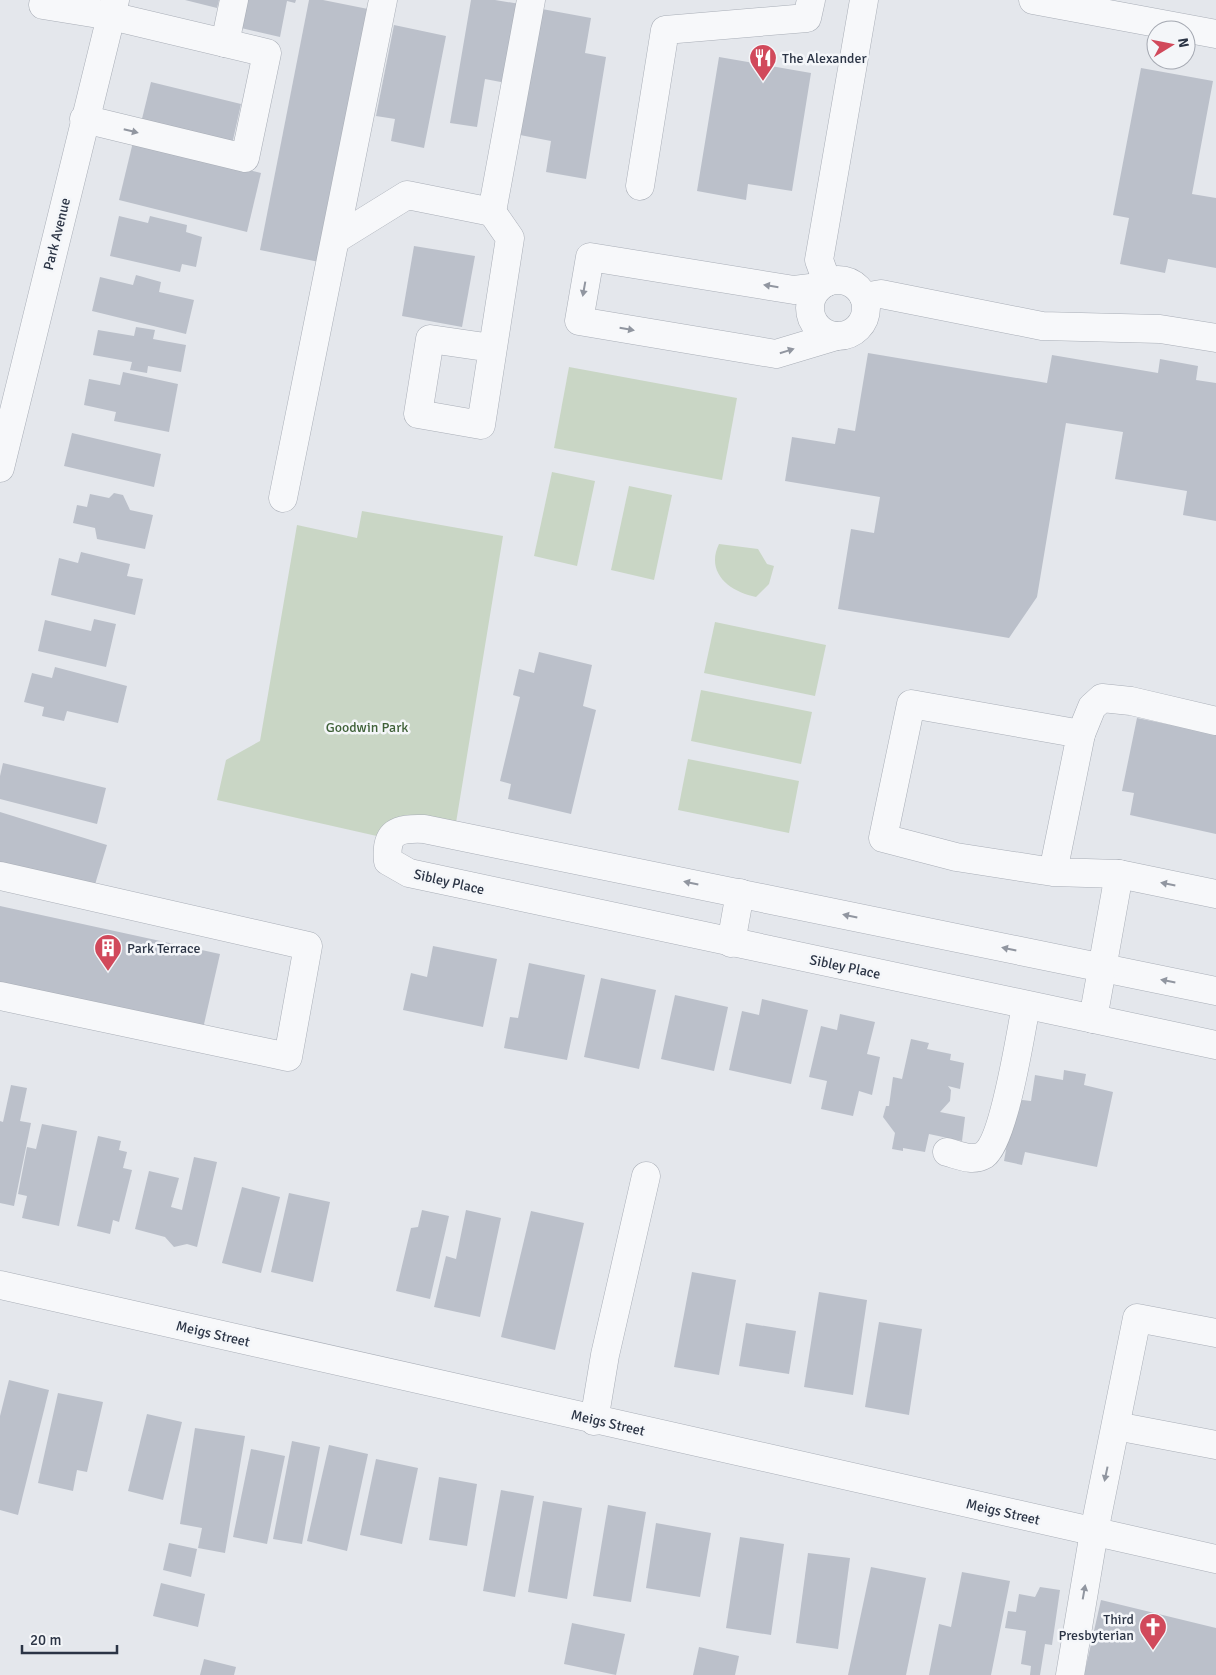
<svg xmlns="http://www.w3.org/2000/svg" width="1216" height="1675" font-family="Signika,sans-serif">
<rect width="100%" height="100%" fill="#e4e7ec"/>
<g fill="#c9d6c5">
<polygon points="569,367 737,398 722,480 554,448"/>
<polygon points="552,472 595,481 577,566 534,556"/>
<polygon points="629,486 672,495 654,580 611,570"/>
<polygon points="362,511 503,536 454,835 390,839 217,800 226,760 260,741 297,525 357,538"/>
<path d="M719,544L758,549L767,564L774,566L769,584L756,597C730,592 705,573 719,544Z"/>
<polygon points="715,622 826,645 815,696 704,673"/>
<polygon points="701,690 812,712 801,764 691,741"/>
<polygon points="688,759 799,781 789,833 678,810"/>
</g>
<g fill="#bbc0ca">
<polygon points="185,0 219,0 217,8"/>
<polygon points="247,0 296,0 295,3 287,1 280,37 241,28"/>
<polygon points="309,0 323,0 373,10 324,263 260,250"/>
<polygon points="471,0 495,0 520,4 506,83 485,79 477,127 450,123"/>
<polygon points="542,9 591,18 585,53 606,57 586,179 546,172 551,141 520,135"/>
<polygon points="394,25 446,36 424,148 391,141 395,119 376,116"/>
<polygon points="719,57 811,73 792,191 748,184 746,200 697,191"/>
<polygon points="1141,68 1213,81 1192,194 1216,198 1216,268 1168,259 1165,273 1120,264 1129,218 1113,215"/>
<polygon points="151,82 241,104 231,149 140,127"/>
<polygon points="133,142 261,173 247,232 119,200"/>
<polygon points="119,216 148,223 150,216 187,225 186,232 202,237 196,267 182,264 180,272 110,256"/>
<polygon points="414,246 475,256 462,327 402,316"/>
<polygon points="136,275 161,282 159,292 194,300 186,334 92,311 100,277 133,285"/>
<polygon points="136,327 155,330 153,339 186,345 181,372 148,366 147,373 130,370 132,362 93,355 98,330 134,336"/>
<polygon points="868,353 1047,383 1052,355 1158,373 1160,359 1198,366 1196,380 1216,383 1216,521 1183,515 1187,491 1115,479 1123,432 1066,423 1037,597 1009,638 838,609 851,529 874,533 880,497 785,481 792,437 835,444 838,428 855,431"/>
<polygon points="123,372 178,384 169,432 114,421 116,412 84,405 89,379 120,385"/>
<polygon points="72,433 161,454 154,487 64,466"/>
<polygon points="114,493 123,495 130,510 153,515 145,549 97,539 95,528 73,523 77,505 87,507 90,494 109,498"/>
<polygon points="81,552 130,564 127,576 143,579 135,615 51,595 59,558 78,563"/>
<polygon points="94,619 116,624 106,667 38,651 45,620 91,631"/>
<polygon points="539,652 592,665 583,706 596,710 571,814 508,799 511,784 500,781 520,697 513,695 519,669 534,673"/>
<polygon points="55,667 127,686 118,723 67,711 64,721 42,716 44,707 24,702 32,673 52,678"/>
<polygon points="1137,718 1216,734 1216,834 1130,815 1134,793 1122,791"/>
<polygon points="3,763 106,788 97,824 0,799 0,776"/>
<polygon points="0,812 107,845 93,891 0,863"/>
<polygon points="0,906 220,954 202,1033 0,989"/>
<polygon points="433,946 497,959 483,1027 403,1010 411,973 427,977"/>
<polygon points="529,963 585,975 567,1060 504,1048 510,1017 518,1018"/>
<polygon points="601,978 656,990 639,1069 584,1057"/>
<polygon points="675,995 728,1007 714,1071 661,1059"/>
<polygon points="762,999 808,1010 791,1084 729,1070 742,1011 759,1015"/>
<polygon points="840,1014 875,1022 867,1054 880,1057 872,1095 859,1091 853,1116 821,1109 827,1081 809,1077 821,1026 837,1030"/>
<polygon points="911,1039 929,1043 927,1049 951,1054 950,1060 964,1063 960,1089 948,1086 951,1090 950,1101 940,1112 965,1117 962,1141 929,1134 925,1152 903,1148 903,1151 892,1149 895,1133 883,1117 886,1106 889,1106 893,1077 902,1079"/>
<polygon points="1064,1070 1086,1074 1084,1085 1113,1092 1097,1167 1025,1152 1022,1165 1004,1161 1015,1099 1031,1101 1035,1075 1063,1080"/>
<polygon points="11,1085 27,1088 20,1121 31,1123 14,1206 0,1203 0,1121 3,1122"/>
<polygon points="42,1124 77,1131 59,1226 22,1218 27,1196 18,1194 27,1147 36,1149"/>
<polygon points="98,1136 121,1141 119,1150 127,1152 123,1168 132,1170 119,1222 113,1220 110,1234 77,1226"/>
<polygon points="194,1157 217,1162 197,1247 187,1244 174,1247 165,1237 135,1229 149,1171 179,1178 171,1207 182,1210"/>
<polygon points="242,1187 280,1197 261,1273 222,1263"/>
<polygon points="289,1193 330,1202 313,1282 271,1272"/>
<polygon points="422,1210 449,1216 430,1299 396,1291 411,1228 418,1227"/>
<polygon points="466,1210 501,1218 480,1317 434,1307 446,1256 456,1259"/>
<polygon points="531,1211 584,1223 555,1350 501,1337"/>
<polygon points="692,1272 736,1280 719,1375 674,1367"/>
<polygon points="819,1292 867,1300 853,1395 804,1387"/>
<polygon points="879,1322 922,1329 909,1415 865,1407"/>
<polygon points="746,1323 796,1331 789,1374 739,1366"/>
<polygon points="9,1380 49,1390 18,1515 0,1510 0,1416"/>
<polygon points="58,1393 103,1402 87,1472 77,1470 73,1491 38,1483"/>
<polygon points="147,1414 182,1422 163,1500 128,1491"/>
<polygon points="195,1428 245,1436 225,1553 198,1548 202,1528 180,1524"/>
<polygon points="292,1441 320,1447 302,1544 273,1539"/>
<polygon points="329,1445 368,1454 347,1551 307,1541"/>
<polygon points="251,1449 285,1456 267,1544 233,1537"/>
<polygon points="376,1459 418,1468 402,1544 360,1535"/>
<polygon points="439,1477 477,1484 467,1546 429,1540"/>
<polygon points="501,1490 534,1496 515,1597 483,1591"/>
<polygon points="543,1501 582,1508 567,1599 528,1592"/>
<polygon points="608,1505 646,1512 631,1602 593,1596"/>
<polygon points="656,1523 711,1533 700,1597 646,1588"/>
<polygon points="740,1537 784,1544 771,1635 726,1628"/>
<polygon points="169,1543 197,1549 191,1577 163,1570"/>
<polygon points="808,1553 850,1558 838,1649 796,1643"/>
<polygon points="871,1567 926,1578 906,1675 848,1675"/>
<polygon points="962,1572 1010,1581 991,1675 929,1675 939,1624 951,1627"/>
<polygon points="161,1583 205,1594 198,1627 153,1616"/>
<polygon points="1040,1587 1060,1590 1052,1645 1045,1644 1040,1675 1030,1675 1031,1666 1021,1664 1026,1631 1005,1628 1008,1611 1016,1612 1019,1594 1035,1597"/>
<polygon points="1101,1600 1216,1628 1216,1675 1084,1675"/>
<polygon points="572,1623 625,1634 616,1675 564,1664"/>
<polygon points="699,1647 739,1656 735,1675 693,1675"/>
<polygon points="204,1659 236,1667 234,1675 200,1675"/>
</g>
<g fill="none" stroke-linecap="round" stroke-linejoin="round">
<defs>
<g id="minor">
<polyline points="1033,0 1216,34"/>
<polyline points="43,5 111,16 267,53 245,158 84,119"/>
<polyline points="225,43 234,0"/>
<polyline points="640,186 665,30 807,18 811,0"/>
<polyline points="336,239 407,195 492,212 531,0"/>
<circle cx="838" cy="308" r="28"/>
<polyline points="827,282 819,260 864,0"/>
<polyline points="819,287 794,290 590,257 579,321 776,354 836,336"/>
<polyline points="864,297 881,294 1042,326 1160,329 1216,338"/>
<polyline points="492,348 430,339 418,414 481,425 510,238 492,212"/>
<polyline points="0,468 115,0"/>
<polyline points="283,498 383,0"/>
<polyline points="1081,734 1092,707 1102,698 1131,701 1216,721"/>
<polyline points="1053,872 1081,734 911,704 883,838 956,857 1053,872 1119,874 1216,894"/>
<polyline points="0,876 308,946 288,1057 0,996"/>
<polyline points="731,943 740,893"/>
<path d="M1216,991L424,829C397,828 385,832 388,861L409,873L1216,1045"/>
<polyline points="1093,1019 1119,874"/>
<path d="M947,1152C959,1155 972,1162 984,1155C1004,1141 1021,1032 1026,1005"/>
<polyline points="0,1285 1216,1559"/>
<polyline points="594,1421 605,1355 646,1176"/>
<polyline points="1116,1426 1216,1445"/>
<polyline points="1070,1675 1094,1532 1137,1318 1216,1333"/>
</g>
</defs>
<use href="#minor" stroke="#a9aeb7" stroke-width="29"/>
<use href="#minor" stroke="#f7f8fa" stroke-width="28"/>
</g>
<defs><path id="oneway-solid" d="M-6-.8H1V-3.2L6.5 0L1 3.2V.8H-6Z" transform="scale(1.25)"/></defs>
<g fill="#9196a0">
<use href="#oneway-solid" transform="translate(131 131) rotate(14)"/>
<use href="#oneway-solid" transform="translate(771 286) rotate(-171)"/>
<use href="#oneway-solid" transform="translate(584 289) rotate(100)"/>
<use href="#oneway-solid" transform="translate(627 329) rotate(10)"/>
<use href="#oneway-solid" transform="translate(787 351) rotate(-17)"/>
<use href="#oneway-solid" transform="translate(691 883) rotate(-168)"/>
<use href="#oneway-solid" transform="translate(1168 884) rotate(-169)"/>
<use href="#oneway-solid" transform="translate(850 916) rotate(-168)"/>
<use href="#oneway-solid" transform="translate(1009 949) rotate(-168)"/>
<use href="#oneway-solid" transform="translate(1168 981) rotate(-169)"/>
<use href="#oneway-solid" transform="translate(1106 1474) rotate(102)"/>
<use href="#oneway-solid" transform="translate(1084 1592) rotate(-80)"/>
</g>
<defs>
<symbol id="restaurant-pin" viewBox="-11 -11 22 30"><path d="M0 17L-7.5 6A9.5 9.5 0 1 1 7.5 6Z" fill="#d1495b" stroke="#f4f6f9"/><path d="M-5-6h1v4h1v-4h1v4h1v-4h1v5L-1.5 .5V6h-2V.5L-5-1ZM5-6V6H3V1.5H1.5Q1.5-4 5-6Z" fill="#fff"/></symbol>
<symbol id="building-pin" viewBox="-11 -11 22 30"><path d="M0 17L-7.5 6A9.5 9.5 0 1 1 7.5 6Z" fill="#d1495b" stroke="#f4f6f9"/><path d="M-4-6H4V6H1V3H-1V6H-4ZM-2.5-4.3h1.7v1.8h-1.7ZM.8-4.3h1.7v1.8H.8ZM-2.5-1h1.7V.8h-1.7ZM.8-1h1.7V.8H.8Z" fill="#fff"/></symbol>
<symbol id="church-pin" viewBox="-11 -11 22 30"><path d="M0 17L-7.5 6A9.5 9.5 0 1 1 7.5 6Z" fill="#d1495b" stroke="#f4f6f9"/><path d="M-1.2-6h2.4v3.5h3.3v2.4h-3.3V6h-2.4V-.1h-3.3v-2.4h3.3Z" fill="#fff"/></symbol>
</defs>
<g fill-rule="evenodd">
<use href="#restaurant-pin" x="747" y="42" width="32" height="43"/>
<use href="#building-pin" x="92" y="932" width="32" height="43"/>
<use href="#church-pin" x="1137" y="1611" width="32" height="43"/>
</g>
<g text-anchor="middle" dominant-baseline="central" stroke-width="5" stroke-linejoin="round" paint-order="stroke">
<g font-size="14" fill="#2b3445" stroke="#f4f6f9" text-anchor="start">
<text x="782" y="58">The Alexander</text>
<text x="127" y="948">Park Terrace</text>
<text x="1134" y="1619" text-anchor="end">Third<tspan x="1134" dy="16">Presbyterian</tspan></text>
</g>
<g font-size="14" fill="#2b3445" stroke="#f4f6f9">
<text transform="translate(57 234) rotate(-76)">Park Avenue</text>
<text transform="translate(449 882) rotate(13)">Sibley Place</text>
<text transform="translate(845 967) rotate(12)">Sibley Place</text>
<text transform="translate(213 1334) rotate(13)">Meigs Street</text>
<text transform="translate(608 1423) rotate(13)">Meigs Street</text>
<text transform="translate(1003 1512) rotate(13)">Meigs Street</text>
</g>
<g font-size="14" fill="#3f6138" stroke="#f4f6f9">
<text x="367" y="727">Goodwin Park</text>
</g>
</g>
<g transform="translate(1171 45) rotate(80)"><circle r="24" fill="#f4f6f9" stroke="#a4a8b1"/>
<path d="M0-4L9 19L0 12L-9 19Z" fill="#d1495b"/>
<text y="-8" font-size="14" font-weight="bold" text-anchor="middle" fill="#2b3445">N</text>
</g>
<path d="M22 1645v8h95v-8" fill="none" stroke="#2b3445" stroke-width="2.5"/>
<text x="30" y="1645" font-size="15" fill="#2b3445" stroke="#f4f6f9" stroke-width="4" paint-order="stroke">20 m</text>
</svg>
